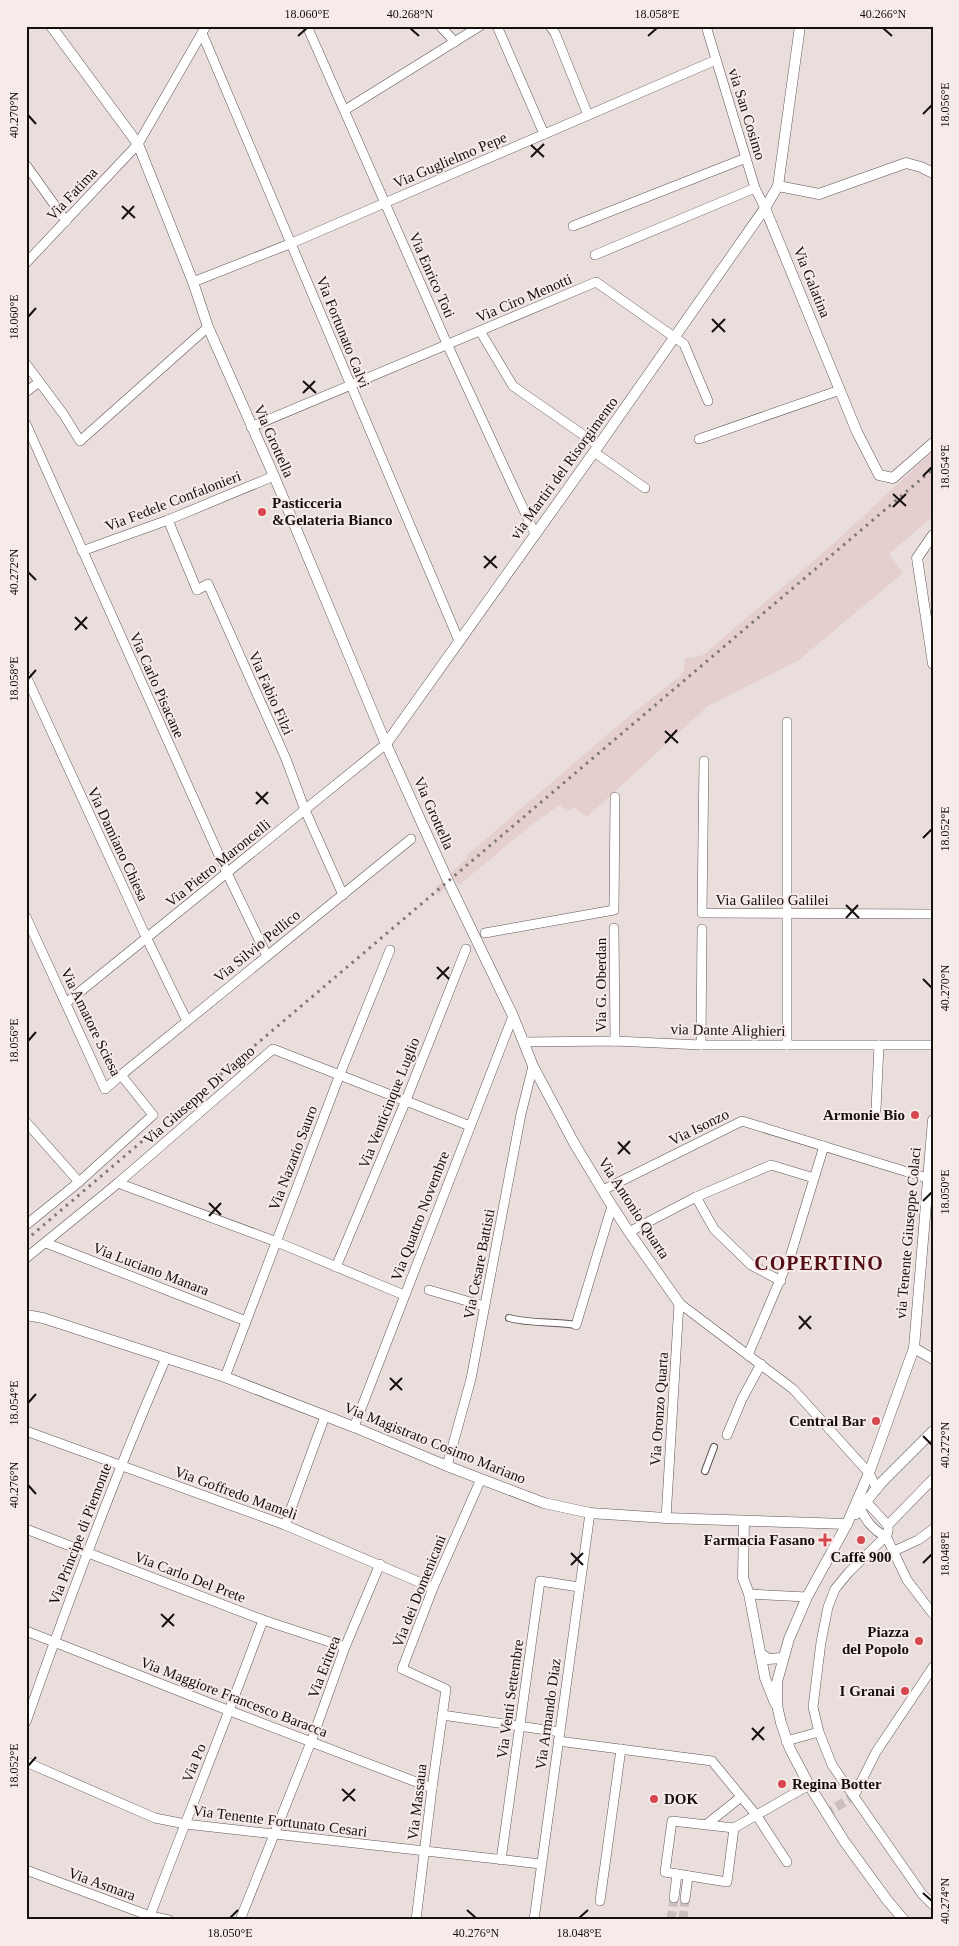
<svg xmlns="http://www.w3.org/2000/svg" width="959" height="1946" font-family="'Times New Roman',serif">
<rect width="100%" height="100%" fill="#eadedd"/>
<polygon fill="#e4cfce" points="933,451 933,516 889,554 903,573 799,660 708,706 587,817 574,807 567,812 560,805 534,823 459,885 455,880 438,895 435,888 468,857 467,855 623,721 680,676 684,669 684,660 687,657 692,658 703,655 831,546"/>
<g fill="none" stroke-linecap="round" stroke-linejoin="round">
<g stroke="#cabfbe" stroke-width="9" stroke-dasharray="9 4.5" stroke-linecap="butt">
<polyline points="825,1814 854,1796"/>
<polyline points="671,1920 674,1898"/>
<polyline points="683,1920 685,1899"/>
</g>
<defs>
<g id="pedestrian">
<path d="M509,1318C531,1324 553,1321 576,1325"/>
<polyline points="705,1471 714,1447"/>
</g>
<g id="minor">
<polyline points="307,26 448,346 535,534"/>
<polyline points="440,26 455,42"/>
<polyline points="497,26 544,134"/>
<polyline points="550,26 555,33 588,115"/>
<polyline points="706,26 755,188 765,208"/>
<polyline points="202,33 459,641"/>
<polyline points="345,110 480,26"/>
<polyline points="26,165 66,221"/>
<polyline points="573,226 746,158"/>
<polyline points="595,255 755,188"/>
<polyline points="26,263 138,144 206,26"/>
<polyline points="193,282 292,243 716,60"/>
<polyline points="480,331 513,386 599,446"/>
<polyline points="26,364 64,415 80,441 208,327"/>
<polyline points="26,392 39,382"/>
<polyline points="26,424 227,873 267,956"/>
<polyline points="251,427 596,282 684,344 708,401"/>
<polyline points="699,439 840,390"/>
<polyline points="594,452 645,488"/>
<polyline points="168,520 197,590 208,584 286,759 305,810 343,895"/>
<polyline points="82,551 168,520 274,476"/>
<polyline points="26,676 147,939 187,1021"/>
<polyline points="787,722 787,1045"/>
<polyline points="704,761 702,913 933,914"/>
<polyline points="26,917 105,1089 121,1075 153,1115 79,1182 26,1225"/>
<polyline points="614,928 615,1041"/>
<polyline points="485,933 614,910 615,797"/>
<polyline points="66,1003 386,744"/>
<polyline points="524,1042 615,1041 701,1045 933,1045"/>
<polyline points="701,1045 702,929"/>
<polyline points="121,1075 411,839"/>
<polyline points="876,1110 879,1045"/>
<polyline points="26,1122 79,1182"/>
<polyline points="118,1183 277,1242 404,1295"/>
<polyline points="603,1190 742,1121 927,1178"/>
<polyline points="696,1197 714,1229 751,1265 781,1281"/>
<polyline points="629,1232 696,1197 771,1165 814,1178"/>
<polyline points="46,1243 246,1321"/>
<polyline points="26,1258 118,1183 273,1049 470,1126"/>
<polyline points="336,1267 406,1100 466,949"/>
<polyline points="429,1290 484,1306"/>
<polyline points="679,1303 793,1389 869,1473 877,1489"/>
<polyline points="576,1325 612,1206"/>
<polyline points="748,1355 791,1254 824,1146"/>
<polyline points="225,1377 340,1074 390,950"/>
<polyline points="354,1427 513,1016"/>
<polyline points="26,1431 285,1525 433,1588"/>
<polyline points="727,1435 742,1399 761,1364"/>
<polyline points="447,1466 471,1379 521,1114 533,1066"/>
<path d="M866,1501C870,1507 888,1523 888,1528C889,1531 888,1533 886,1536L907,1580L933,1614"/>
<path d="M859,1503C862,1517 874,1532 886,1536"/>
<polyline points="666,1518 679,1303"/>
<polyline points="285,1525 325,1416"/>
<polyline points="888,1525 933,1479"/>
<polyline points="26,1529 263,1620 345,1647"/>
<polyline points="886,1536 849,1572 835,1589 828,1607 821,1642 813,1707 819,1732 832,1765 922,1894 933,1905"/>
<polyline points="894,1551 918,1540 933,1529"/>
<polyline points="749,1594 807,1597"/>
<polyline points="26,1631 230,1711 432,1788"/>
<polyline points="442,1715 560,1732"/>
<path d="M26,1722C69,1599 114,1478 166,1358"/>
<polyline points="558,1741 712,1761 757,1816 787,1862"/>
<polyline points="786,1741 819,1732"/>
<polyline points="26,1762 155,1818 185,1824 541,1864"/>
<polyline points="854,1796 876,1752 933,1667"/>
<polygon points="672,1821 734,1828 727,1882 665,1872"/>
<polyline points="707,1824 741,1797"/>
<polyline points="734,1828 809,1785"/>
<polyline points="501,1860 540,1581 579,1587"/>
<polyline points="26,1870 150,1916 169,1920"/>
<polyline points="674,1898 677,1874"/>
<polyline points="685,1899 688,1876"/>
<polyline points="600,1901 621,1749"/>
<path d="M150,1916C187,1817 227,1719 263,1620"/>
<polyline points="240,1920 311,1742 345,1647 380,1564"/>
<polyline points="416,1920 432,1788 446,1689 402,1669 433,1588 481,1479"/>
<polyline points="534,1920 590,1513"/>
</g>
<g id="tertiary">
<polyline points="51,26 138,144 193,282 208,327 274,476 386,744 448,881 513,1016 533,1066 574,1143 612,1206 629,1232 679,1303"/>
<polyline points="800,26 778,186 765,208 857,432 879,475 893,478 933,443"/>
<polyline points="778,186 819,194 906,163 921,167 933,173"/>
<polyline points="933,535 917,558 933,664"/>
<polyline points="386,744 594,452 765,208"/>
<polyline points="26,1315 43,1318 225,1377 354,1427 447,1466 544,1503 590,1513 666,1518 847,1524"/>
<polyline points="914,1348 933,1359"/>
<polyline points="856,1514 881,1483 933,1431"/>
<polyline points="744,1521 743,1578 749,1594 765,1678 775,1703"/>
<polyline points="760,1653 768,1659 783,1658"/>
<polyline points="904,1920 887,1900 844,1841 809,1785 790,1749 781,1723 777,1705 777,1682 789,1639 807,1597 847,1524 869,1473 914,1348 933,1120"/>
</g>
</defs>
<use href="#pedestrian" stroke="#605656" stroke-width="8"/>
<use href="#minor" stroke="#605656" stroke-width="10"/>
<use href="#tertiary" stroke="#605656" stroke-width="11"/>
<use href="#pedestrian" stroke="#fff" stroke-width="6"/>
<use href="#minor" stroke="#fff" stroke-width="9"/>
<use href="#tertiary" stroke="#fff" stroke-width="10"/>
<polyline stroke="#807877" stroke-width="3" stroke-dasharray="2.5 5" stroke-linecap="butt" points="26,1240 933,469"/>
</g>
<path fill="none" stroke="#141010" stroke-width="2" d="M410,28L419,36M883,28L892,36M298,36L307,28M648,36L657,28M923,114L932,105M28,115L36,124M531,145L544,157M531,157L544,144M122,206L135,218M122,219L134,206M28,317L36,308M712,319L725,332M712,332L725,319M303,381L316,393M303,393L315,381M923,476L932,467M893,494L906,506M893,507L906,494M484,556L497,568M484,568L496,556M28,572L36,580M75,617L87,629M75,630L87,617M28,679L36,670M665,731L678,743M665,743L677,730M256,792L268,804M256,804L268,792M923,838L932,829M846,905L859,918M846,918L858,905M437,967L449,979M437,979L449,967M923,979L932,988M28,1041L36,1032M618,1142L630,1154M618,1154L630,1141M923,1201L932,1192M209,1203L221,1215M209,1216L221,1203M799,1316L811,1329M799,1329L811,1316M390,1378L402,1390M390,1390L402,1378M28,1403L36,1394M923,1436L932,1445M28,1485L36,1494M571,1553L583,1565M923,1563L932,1554M571,1565L583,1553M161,1614L174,1626M162,1627L174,1614M752,1728L764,1740M752,1740L764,1727M28,1766L36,1757M342,1789L355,1801M343,1801L355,1789M923,1893L932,1901M467,1910L476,1918M230,1918L238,1910M579,1918L588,1910"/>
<g fill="#d6464e" stroke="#f7ebea" stroke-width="2">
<circle cx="262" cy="512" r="5"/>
<circle cx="915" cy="1115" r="5"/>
<circle cx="876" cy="1421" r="5"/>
<path d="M822.5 1532.5h5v5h5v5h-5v5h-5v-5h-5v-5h5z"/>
<circle cx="861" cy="1540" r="5"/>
<circle cx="919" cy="1641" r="5"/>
<circle cx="905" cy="1691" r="5"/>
<circle cx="782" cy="1784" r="5"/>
<circle cx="654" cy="1799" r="5"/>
</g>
<g text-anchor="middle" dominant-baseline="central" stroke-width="4" stroke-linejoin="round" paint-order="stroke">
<g font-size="15" fill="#141010" stroke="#f7ebea">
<text transform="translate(747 114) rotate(73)">via San Cosimo</text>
<text transform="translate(450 160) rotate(-23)">Via Guglielmo Pepe</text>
<text transform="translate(72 194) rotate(-47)">Via Fatima</text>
<text transform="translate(432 275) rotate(66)">Via Enrico Toti</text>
<text transform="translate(812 282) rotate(68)">Via Galatina</text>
<text transform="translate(524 298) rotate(-23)">Via Ciro Menotti</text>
<text transform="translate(343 332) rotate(68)">Via Fortunato Calvi</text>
<text transform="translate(274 441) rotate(66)">Via Grottella</text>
<text transform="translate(564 468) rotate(-54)">via Martiri del Risorgimento</text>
<text transform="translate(173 501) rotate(-21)">Via Fedele Confalonieri</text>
<text transform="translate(157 685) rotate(66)">Via Carlo Pisacane</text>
<text transform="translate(271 693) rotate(66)">Via Fabio Filzi</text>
<text transform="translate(434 813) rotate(66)">Via Grottella</text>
<text transform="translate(118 844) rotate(65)">Via Damiano Chiesa</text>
<text transform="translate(218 863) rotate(-39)">Via Pietro Maroncelli</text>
<text x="772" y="900">Via Galileo Galilei</text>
<text transform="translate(257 946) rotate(-39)">Via Silvio Pellico</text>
<text transform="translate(601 985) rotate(-90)">Via G. Oberdan</text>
<text transform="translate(91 1022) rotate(64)">Via Amatore Sciesa</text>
<text transform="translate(728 1030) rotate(1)">via Dante Alighieri</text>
<text transform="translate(199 1095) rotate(-41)">Via Giuseppe Di Vagno</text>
<text transform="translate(389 1103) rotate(-68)">Via Venticinque Luglio</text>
<text transform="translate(699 1127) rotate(-26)">Via Isonzo</text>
<text transform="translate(293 1158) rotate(-69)">Via Nazario Sauro</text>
<text transform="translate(634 1208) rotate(57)">Via Antonio Quarta</text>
<text transform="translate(420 1216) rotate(-69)">Via Quattro Novembre</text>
<text transform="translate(908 1233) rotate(-85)">via Tenente Giuseppe Colaci</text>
<text transform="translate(479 1264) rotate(-79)">Via Cesare Battisti</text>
<text transform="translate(151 1269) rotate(21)">Via Luciano Manara</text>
<text transform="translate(659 1409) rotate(-86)">Via Oronzo Quarta</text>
<text transform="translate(435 1443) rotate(22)">Via Magistrato Cosimo Mariano</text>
<text transform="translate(236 1493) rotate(20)">Via Goffredo Mameli</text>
<text transform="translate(80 1534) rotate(-69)">Via Principe di Piemonte</text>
<text transform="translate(190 1577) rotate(21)">Via Carlo Del Prete</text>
<text transform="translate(419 1591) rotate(-68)">Via dei Domenicani</text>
<text transform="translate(324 1667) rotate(-69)">Via Eritrea</text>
<text transform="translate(234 1697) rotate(21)">Via Maggiore Francesco Baracca</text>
<text transform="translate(510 1699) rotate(-82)">Via Venti Settembre</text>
<text transform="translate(548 1714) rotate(-82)">Via Armando Diaz</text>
<text transform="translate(194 1763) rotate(-68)">Via Po</text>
<text transform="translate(417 1802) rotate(-83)">Via Massaua</text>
<text transform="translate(280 1821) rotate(7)">Via Tenente Fortunato Cesari</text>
<text transform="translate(102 1884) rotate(20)">Via Asmara</text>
</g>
<g font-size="15" font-weight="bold" fill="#141010" stroke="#f7ebea" text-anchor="end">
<text x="272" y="503" text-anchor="start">Pasticceria<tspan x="272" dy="17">&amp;Gelateria Bianco</tspan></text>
<text x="905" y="1115">Armonie Bio</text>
<text x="866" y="1421">Central Bar</text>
<text x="815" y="1540">Farmacia Fasano</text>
<text x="861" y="1557" text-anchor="middle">Caffè 900</text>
<text x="909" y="1632">Piazza<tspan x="909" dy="17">del Popolo</tspan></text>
<text x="895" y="1691">I Granai</text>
<text x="792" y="1784" text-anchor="start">Regina Botter</text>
<text x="664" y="1799" text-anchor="start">DOK</text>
</g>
<g font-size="20" font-weight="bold" letter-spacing="1" fill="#540f15" stroke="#f7ebea">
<text x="819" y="1263">COPERTINO</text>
</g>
</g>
<rect width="959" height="1946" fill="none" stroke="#f7ebea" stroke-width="55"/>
<rect x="28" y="28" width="904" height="1890" fill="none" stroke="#141010" stroke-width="2"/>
<g font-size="12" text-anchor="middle" fill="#141010">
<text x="307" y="18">18.060°E</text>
<text x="410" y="18">40.268°N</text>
<text x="657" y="18">18.058°E</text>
<text x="883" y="18">40.266°N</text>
<text transform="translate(945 105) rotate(-90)" y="4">18.056°E</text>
<text transform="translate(14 115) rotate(-90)" y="4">40.270°N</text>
<text transform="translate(14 317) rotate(-90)" y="4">18.060°E</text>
<text transform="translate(945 467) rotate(-90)" y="4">18.054°E</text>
<text transform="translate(14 572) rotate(-90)" y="4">40.272°N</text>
<text transform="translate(14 679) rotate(-90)" y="4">18.058°E</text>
<text transform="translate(945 829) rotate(-90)" y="4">18.052°E</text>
<text transform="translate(945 988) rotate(-90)" y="4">40.270°N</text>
<text transform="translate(14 1041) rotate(-90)" y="4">18.056°E</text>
<text transform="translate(945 1192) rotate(-90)" y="4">18.050°E</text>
<text transform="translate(14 1403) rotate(-90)" y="4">18.054°E</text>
<text transform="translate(945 1445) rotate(-90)" y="4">40.272°N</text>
<text transform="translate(14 1485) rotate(-90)" y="4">40.276°N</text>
<text transform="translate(945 1554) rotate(-90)" y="4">18.048°E</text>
<text transform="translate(14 1766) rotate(-90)" y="4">18.052°E</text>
<text transform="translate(945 1901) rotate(-90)" y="4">40.274°N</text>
<text x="230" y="1937">18.050°E</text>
<text x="476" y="1937">40.276°N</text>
<text x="579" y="1937">18.048°E</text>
</g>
</svg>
